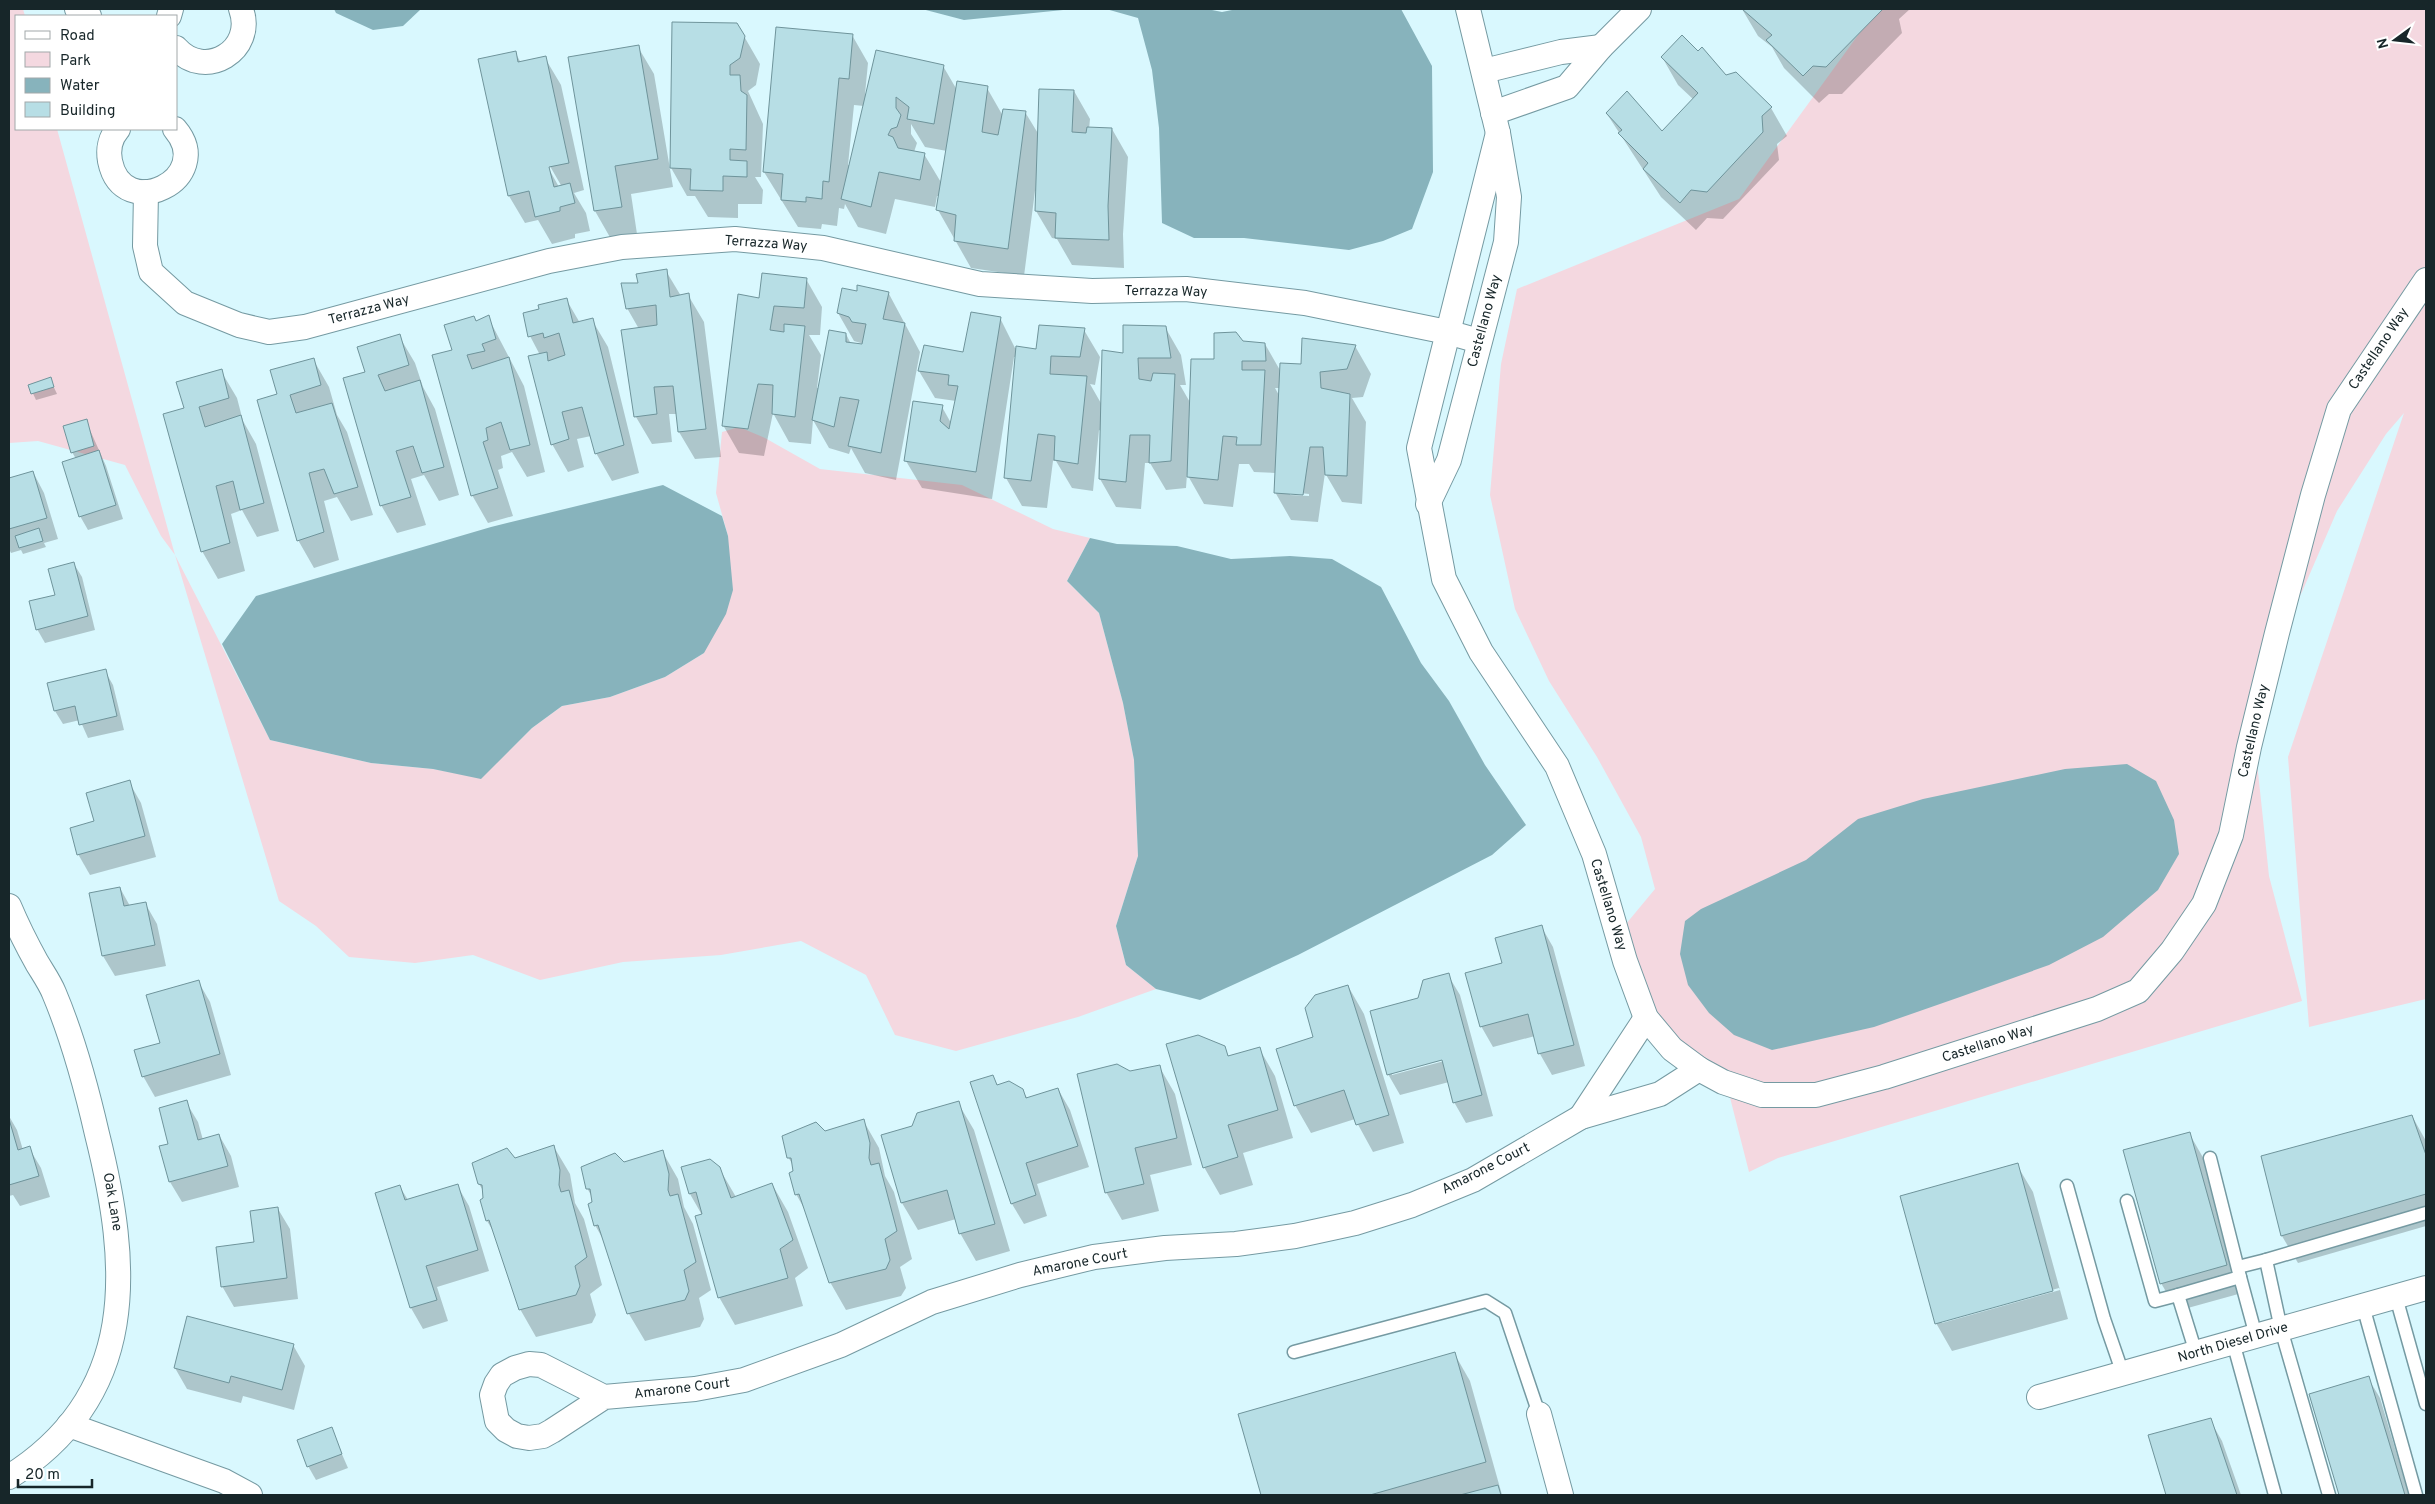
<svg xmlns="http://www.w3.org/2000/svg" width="2435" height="1504" font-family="Overpass,sans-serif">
<rect width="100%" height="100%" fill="#d9f8fe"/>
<g fill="#f4d8e0">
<polygon points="9,9 23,9 25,16 16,16 16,129 57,129 175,555 270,740 371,763 433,769 481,778 532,728 562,706 610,697 665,677 704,653 728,536 716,493 722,432 739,427 765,438 820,469 962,485 1053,529 1090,538 1067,581 1099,613 1123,703 1134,760 1138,856 1116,926 1126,965 1156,989 1078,1017 956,1051 895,1035 866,975 801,941 721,955 623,962 540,980 473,955 415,963 349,957 316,926 279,901 175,555 161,536 125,465 38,441 9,443"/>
<polygon points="1877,9 2426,9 2426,999 2309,1027 2288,757 2404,413 2386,434 2337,511 2302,592 2280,630 2256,753 2269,876 2302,1001 1778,1158 1749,1172 1725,1078 1653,1017 1616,936 1655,889 1641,837 1597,757 1549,681 1515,609 1490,495 1501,364 1517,289 1739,199"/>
</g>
<g fill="#87b3bc">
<polygon points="334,9 421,9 403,26 373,30 336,13"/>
<polygon points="922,9 1073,9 964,20"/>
<polygon points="1106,9 1207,9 1222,12 1237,9 1401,9 1432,66 1433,172 1412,229 1383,241 1349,250 1244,238 1194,238 1162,223 1159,128 1152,70 1138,18"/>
<polygon points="663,485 722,516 728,536 733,590 726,614 704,653 665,677 610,697 562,706 532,728 481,779 433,769 371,763 270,740 222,644 256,596 491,527"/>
<polygon points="1090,538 1117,544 1177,546 1231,559 1290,556 1332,559 1381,587 1421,663 1449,701 1485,765 1526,825 1492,855 1298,955 1200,1000 1156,989 1126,965 1116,926 1138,856 1134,760 1123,703 1099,613 1067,581"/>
<polygon points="2127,764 2156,781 2174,820 2179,854 2158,890 2103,937 2049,965 1960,997 1874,1027 1772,1050 1734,1035 1709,1013 1688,985 1680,954 1685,921 1701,909 1806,860 1858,819 1923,799 2065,769"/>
</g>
<g fill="#0003" fill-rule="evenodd">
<polygon points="1742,9 1910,9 1899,19 1902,33 1842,94 1829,94 1819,103 1784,68 1772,47 1758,36"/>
<polygon points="737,24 760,64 756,85 748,91 763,124 761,177 755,177 763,190 762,204 738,204 738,218 708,217 695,196 687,196 670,166"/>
<path d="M852,35L868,63L865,94L943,66L957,90L987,88L1003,116L1025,112L1039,135L1074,91L1090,119L1089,129H1112L1128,157L1123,234L1124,268L1072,265L1057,239L1052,238L1036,211L1037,191H1035L1024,276L971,268L938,210L940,196H937L935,207L895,199L886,234L858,227L845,204L844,209L839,208L837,226L822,224L821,229L798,227L764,172ZM854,105L864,106L850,165H848ZM911,124L925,147L947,151L942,184L924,154L914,152L917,143L911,134Z"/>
<polygon points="638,47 654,74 673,187 631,194 637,234 611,239 595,211 569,58"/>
<path d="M515,52L521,63L545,58L561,85L584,190L574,193L586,213L590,231L575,234V238L552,244L538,220L525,223L509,196ZM547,161L562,187H559L545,162Z"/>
<polygon points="1662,57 1725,76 1735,73 1771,108 1787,136 1777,144 1779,160 1723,219 1707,218 1696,230 1661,197 1607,114 1662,133 1694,100 1678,85"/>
<polygon points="666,271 681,296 688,295 704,322 721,457 695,459 679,432 677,414 669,414 672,442 652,444 636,417 623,331 639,329 627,308 639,284"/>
<polygon points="806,279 822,307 820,335 809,335 821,355 817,388 819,388 846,334 851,344 864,344 854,341 838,313 858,293 889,294 920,352 896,480 865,473 851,448 849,454 829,448 813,420 811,444 789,442 773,413 764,456 739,453 723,425 760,300"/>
<polygon points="566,299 580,323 592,320 608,347 639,473 612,481 596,453 591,436 577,439 584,467 568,472 552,444 540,355 530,336 541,310"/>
<polygon points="488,317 524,386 545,472 527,477 512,452 501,456 503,468 498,470 513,516 488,523 472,495 454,351 476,322"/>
<path d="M1000,318L1015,348L1037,350L1084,330L1100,357L1095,385L1090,384L1102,405L1125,354L1165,327L1181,355L1186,385H1180L1191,404L1216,360L1242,342L1265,344L1281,372L1355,346L1371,374L1363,397L1352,398L1366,422L1362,504L1342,502L1325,473L1318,522L1291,520L1275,492L1276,473L1254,472L1249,464H1239L1233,507L1204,504L1187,474L1186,488L1166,490L1150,463H1145L1141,509L1116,507L1100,479L1101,431L1099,430L1093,491L1072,488L1056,461H1053L1047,508L1022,506L1006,478L1016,357H1014L992,499L922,488L906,461L942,407L951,423L956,401L935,398L919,371L964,353ZM1275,388H1280V397ZM1290,492L1309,494V496L1290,495Z"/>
<polygon points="399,336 415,363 423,387 435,409 459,495 439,501 424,475 411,479 426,525 397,533 381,505 367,373"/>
<polygon points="313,359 329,387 337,415 347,432 373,515 351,521 337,497 324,501 339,560 314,568 298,540 279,395"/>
<polygon points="221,371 237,398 243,421 256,444 279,531 257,537 242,510 231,514 245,571 218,579 202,551 185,409"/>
<polygon points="50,379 57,394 36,400 29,385"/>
<polygon points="86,421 106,466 123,519 88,530 80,516 76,459 72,452"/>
<polygon points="33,472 44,493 58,539 44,543 46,547 23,554 21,550 11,553 9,549 9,479"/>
<polygon points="74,564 82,577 95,630 45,643 37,629"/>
<polygon points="105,671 113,685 124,730 88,738 80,720 63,724 55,711"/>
<polygon points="129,782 141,803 156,857 90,875 78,854 96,822"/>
<polygon points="120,888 130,906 145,903 157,924 166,966 115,976 103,956 91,894"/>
<polygon points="1541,926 1553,947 1585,1066 1552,1075 1540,1054 1535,1036 1493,1047 1481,1026 1503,964"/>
<path d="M1448,975L1460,995L1493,1116L1466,1123L1454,1102L1449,1082L1400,1095L1388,1074L1419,999ZM1447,1057L1448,1060L1392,1075V1072Z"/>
<polygon points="198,981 210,1002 231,1075 155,1097 143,1076"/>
<polygon points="1348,986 1364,1014 1404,1143 1373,1152 1355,1119 1311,1133 1295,1105 1315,1038"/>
<polygon points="1224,1047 1229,1057 1259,1048 1275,1076 1293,1138 1243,1153 1253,1185 1220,1195 1204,1167"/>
<polygon points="1159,1066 1175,1094 1192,1165 1150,1175 1159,1211 1122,1220 1106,1192 1130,1073"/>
<polygon points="992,1076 998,1086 1022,1090 1028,1099 1058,1089 1070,1110 1089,1167 1037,1184 1047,1216 1024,1224 1012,1204"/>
<polygon points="186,1102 198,1122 203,1140 219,1135 231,1156 239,1187 182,1202 170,1182"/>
<polygon points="958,1103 974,1130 1010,1251 976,1261 960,1233 956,1219 918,1230 902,1203 882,1136 913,1127"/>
<polygon points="9,1116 17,1130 23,1150 29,1148 41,1168 50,1197 20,1206 13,1195 9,1196"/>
<polygon points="2412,1116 2426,1141 2426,1226 2298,1263 2282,1236"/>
<polygon points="863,1120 879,1148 885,1176 894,1192 912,1259 900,1267 906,1288 901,1296 846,1310 830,1282 805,1210 796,1194 793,1165 788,1157 824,1133"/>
<polygon points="2189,1133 2205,1161 2242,1293 2177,1311 2161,1283"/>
<polygon points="554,1147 570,1174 575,1203 584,1219 602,1285 590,1294 596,1315 592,1323 536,1337 520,1309 496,1236 487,1221 481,1200 484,1198 484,1192 479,1184 515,1160"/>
<polygon points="662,1151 678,1179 684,1207 693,1224 711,1290 699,1298 704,1319 700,1327 645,1341 629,1314 604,1241 595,1225 592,1197 587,1188 623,1164"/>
<path d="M2017,1165L2033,1192L2068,1319L1952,1351L1936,1323ZM2059,1288L2060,1290L1942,1323V1320Z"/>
<polygon points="719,1168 736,1197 772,1184 788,1212 808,1268 795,1278 803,1306 735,1325 719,1297 702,1215 690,1194"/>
<polygon points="457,1185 469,1206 489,1271 437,1287 448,1321 423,1329 411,1308 377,1194 400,1187 408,1200"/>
<polygon points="278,1209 290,1229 298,1299 234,1307 222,1286 255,1243"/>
<polygon points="293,1345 305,1366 294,1410 243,1396 241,1403 187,1389 175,1368"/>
<polygon points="1454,1353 1470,1381 1502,1495 1262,1495 1239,1414"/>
<polygon points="2368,1378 2380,1398 2409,1495 2341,1495 2311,1395"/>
<polygon points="2210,1420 2222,1441 2241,1495 2167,1495 2150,1436"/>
<polygon points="331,1429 348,1468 316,1480 308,1466"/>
</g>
<g fill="#b7dee5" stroke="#6f949b">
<polygon points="1742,9 1883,9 1826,67 1813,66 1803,76 1766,40 1772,35"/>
<polygon points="672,22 737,23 745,36 740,58 730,65 730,75 740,75 741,91 747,95 746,150 730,149 730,160 747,161 747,177 723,176 723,191 690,190 691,169 670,168"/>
<polygon points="776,27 853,34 849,79 839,78 829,182 823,181 822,199 806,197 806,202 781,200 783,174 763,172"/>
<polygon points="1682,35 1698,51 1702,47 1726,75 1736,72 1772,107 1762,116 1763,132 1707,192 1691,190 1680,203 1643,169 1648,163 1618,133 1622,130 1606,113 1627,91 1662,131 1698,93 1661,57"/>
<polygon points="639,45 658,159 615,166 622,207 594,211 568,57"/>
<polygon points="876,50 944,65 934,124 907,119 909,107 896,97 896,108 901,115 897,127 891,129 888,135 893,137 898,148 925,153 920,180 879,172 871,207 841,199"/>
<polygon points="516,51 518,62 546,56 569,163 549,167 554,187 570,183 575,203 560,207 560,211 535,217 529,191 508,196 478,59"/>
<polygon points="957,81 988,86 982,132 998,135 1003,109 1026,111 1008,249 954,241 956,215 936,210"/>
<polygon points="1039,89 1074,90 1072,132 1086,133 1087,127 1112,128 1108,206 1109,240 1055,238 1056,213 1035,211"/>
<polygon points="667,269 670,297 689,293 706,429 678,432 673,386 654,387 657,414 634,417 621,330 657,325 656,305 626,309 621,283 638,283 636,274"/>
<polygon points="762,273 807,278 804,308 774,306 770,330 784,332 784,324 805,326 795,417 772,414 773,385 758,384 748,429 722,426 738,294 759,298"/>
<polygon points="857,285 889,292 883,319 905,323 881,453 848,446 859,400 840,397 834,427 812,420 829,330 846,333 846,342 862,344 866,324 852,322 849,317 837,313 842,288 857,291"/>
<polygon points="567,298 573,323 593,318 624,445 595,454 582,407 562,412 569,439 551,445 528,356 547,352 548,361 565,355 559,333 544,338 543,333 528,337 523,313 539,309 538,305"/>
<polygon points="971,312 1001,317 976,472 904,461 913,401 943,405 940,421 949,429 958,386 948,385 949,375 918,371 924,345 963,352"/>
<polygon points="489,315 496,339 482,344 485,351 467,355 472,369 509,357 530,445 510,450 501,422 486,428 488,440 483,442 498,488 471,496 432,355 452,350 444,325 474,316 476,321"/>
<polygon points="1039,325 1085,328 1080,357 1051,356 1050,374 1087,376 1078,464 1054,460 1055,436 1038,434 1031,481 1004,478 1016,346 1036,349"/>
<polygon points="1123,325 1166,326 1171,358 1138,358 1139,379 1151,381 1153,373 1175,374 1171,461 1149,463 1150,435 1130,435 1126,482 1099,479 1102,350 1123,353"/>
<polygon points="1236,332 1243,341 1265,343 1266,361 1242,361 1242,370 1265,370 1261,445 1236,445 1237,437 1223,436 1218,480 1187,477 1191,359 1214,359 1214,333"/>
<polygon points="400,334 409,365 378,375 385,391 420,380 444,467 422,473 413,446 396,451 411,497 380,506 343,378 365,372 357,347"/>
<polygon points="1302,338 1356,345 1347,369 1320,372 1321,388 1350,394 1347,476 1325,475 1323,447 1310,447 1303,495 1274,493 1280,363 1301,364"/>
<polygon points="314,358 321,385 290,395 296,413 332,403 358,487 334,494 324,469 309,473 324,532 297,541 257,400 277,394 270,370"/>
<polygon points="222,369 229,398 199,407 205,427 241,415 264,503 240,510 233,481 216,486 230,543 201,552 163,414 184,408 176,382"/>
<polygon points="51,377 54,387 31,394 28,385"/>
<polygon points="87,419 94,446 71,453 63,426"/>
<polygon points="99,450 116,505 79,517 62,462"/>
<polygon points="33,471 47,518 9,529 9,478"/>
<polygon points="39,528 43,541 19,548 15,536"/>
<polygon points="74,562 88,616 36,630 29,601 55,595 48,569"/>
<polygon points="106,669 117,716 79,725 75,706 54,711 47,683"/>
<polygon points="130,780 145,836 77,855 70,828 94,821 86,793"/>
<polygon points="120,887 124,906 146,902 155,945 102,956 89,893"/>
<polygon points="1542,925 1574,1045 1538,1054 1528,1014 1480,1027 1465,973 1502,963 1495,938"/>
<polygon points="1449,973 1482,1095 1453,1103 1442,1060 1387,1075 1370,1011 1418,998 1423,980"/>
<polygon points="199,980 220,1054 142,1077 134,1050 160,1043 146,995"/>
<polygon points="1348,985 1389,1115 1356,1125 1344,1090 1294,1106 1276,1049 1313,1037 1305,1008 1315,995"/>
<polygon points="1198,1035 1225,1046 1228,1056 1260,1047 1278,1110 1228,1125 1238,1157 1203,1168 1166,1044"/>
<polygon points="1117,1064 1130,1071 1160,1065 1177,1138 1135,1148 1144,1184 1105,1193 1077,1074"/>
<polygon points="993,1075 997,1085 1009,1081 1023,1089 1026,1098 1058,1088 1078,1146 1026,1163 1036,1195 1011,1204 970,1082"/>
<polygon points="187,1100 198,1140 219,1134 228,1166 169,1182 159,1146 168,1144 159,1108"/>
<polygon points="959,1101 995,1224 959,1234 947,1190 901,1203 881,1135 912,1126 917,1113"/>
<polygon points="2412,1115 2426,1155 2426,1194 2281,1236 2261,1156"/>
<polygon points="9,1119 18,1150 30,1146 39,1176 9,1185"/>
<polygon points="864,1119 870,1143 869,1158 871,1165 879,1163 897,1231 885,1239 890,1260 886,1269 829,1283 799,1194 795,1195 789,1173 793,1171 791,1158 787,1158 782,1136 816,1122 825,1131"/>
<polygon points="2190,1132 2227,1265 2160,1284 2123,1150"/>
<polygon points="554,1145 560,1170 559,1185 561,1192 569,1190 587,1257 575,1266 580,1286 576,1295 519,1310 489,1220 486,1221 480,1200 483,1198 482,1185 478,1184 472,1163 507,1148 515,1158"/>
<polygon points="663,1150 669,1174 668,1190 670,1196 678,1194 696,1262 684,1270 689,1291 685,1300 627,1314 598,1225 594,1226 588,1204 592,1202 590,1189 586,1189 581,1167 615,1153 624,1162"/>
<polygon points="710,1159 720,1167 731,1198 772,1183 793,1240 780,1249 788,1278 718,1298 695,1216 702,1214 696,1192 689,1194 681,1167"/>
<polygon points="2018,1163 2053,1291 1935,1324 1900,1196"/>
<polygon points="458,1184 478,1250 426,1266 437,1300 410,1308 375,1193 400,1185 405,1200"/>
<polygon points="278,1207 287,1278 221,1287 216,1247 254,1242 250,1211"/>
<polygon points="187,1316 294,1344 282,1390 231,1376 229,1383 174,1368"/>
<polygon points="1455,1352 1486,1462 1370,1495 1261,1495 1238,1414"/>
<polygon points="2369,1376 2405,1495 2339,1495 2309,1394"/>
<polygon points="2211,1418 2237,1495 2166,1495 2148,1435"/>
<polygon points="332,1427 342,1454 307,1467 297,1440"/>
<polygon points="1498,1485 1501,1495 1460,1495"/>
</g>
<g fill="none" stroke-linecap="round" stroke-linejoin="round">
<defs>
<g id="lane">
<polyline points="2067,1186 2104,1319 2123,1374"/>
<polyline points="2127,1201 2155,1301 2178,1295 2196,1353"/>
<polyline points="2238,1267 2266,1260"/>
<polyline points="2240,1277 2256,1336"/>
<polyline points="2178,1295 2240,1277 2210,1158"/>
<polyline points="2396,1297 2426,1404"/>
<polyline points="2363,1306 2416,1495"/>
<polyline points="2233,1342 2275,1495"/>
<polyline points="1294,1352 1486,1301 1505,1313 1539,1414"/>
<polyline points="2329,1495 2281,1329 2266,1260 2426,1213"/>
</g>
<g id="street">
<polyline points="77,9 89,16"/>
<polyline points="169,16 171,9"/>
<path d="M176,48C205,81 256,50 241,9"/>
<polyline points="1484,71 1561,52 1601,47"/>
<polyline points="1493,113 1567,87 1601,47 1639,9"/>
<path d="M118,129C110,138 108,150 110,161C123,225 217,178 175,129"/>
<polyline points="1498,133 1419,448 1444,579 1481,652 1557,766 1594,854 1625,961 1646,1018 1672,1049 1699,1069 1723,1082 1762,1095 1816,1095 1884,1077 2097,1009 2138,991 2172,951 2204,904 2231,835 2249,747 2277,633 2313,495 2339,409 2426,280"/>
<polyline points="146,192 145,246 151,272 185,303 239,325 269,332 305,327 549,261 622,247 735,239 823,248 980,284 1092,291 1186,289 1305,303 1447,332 1479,341"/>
<polyline points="1428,504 1449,460 1506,242 1509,197 1498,133 1468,9"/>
<path d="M9,906C17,925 27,945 37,963C43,973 50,983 54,993C73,1038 86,1086 97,1134C130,1266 140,1395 9,1477"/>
<polyline points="1581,1117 1646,1018"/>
<polyline points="604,1397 552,1431 543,1436 529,1438 517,1436 506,1430 497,1421 492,1395 496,1384 502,1375 515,1368 529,1364 541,1365 604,1397 695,1389 744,1380 841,1345 932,1302 1020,1275 1094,1257 1165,1248 1236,1244 1295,1236 1355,1223 1412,1205 1473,1180 1581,1117 1660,1094 1699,1069"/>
<polyline points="2039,1397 2426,1288"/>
<polyline points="1539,1414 1561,1495"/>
<polyline points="69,1425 224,1481 250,1495"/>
</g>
</defs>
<use href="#lane" stroke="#759aa2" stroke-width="15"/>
<use href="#street" stroke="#759aa2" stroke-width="26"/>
<use href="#lane" stroke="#fff" stroke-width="12"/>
<use href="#street" stroke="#fff" stroke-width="24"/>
</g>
<g text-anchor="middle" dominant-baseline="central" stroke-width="4" stroke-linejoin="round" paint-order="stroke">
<g font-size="14" fill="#172629" stroke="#fff">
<text transform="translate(766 244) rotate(4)">Terrazza Way</text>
<text transform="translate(1166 292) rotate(1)">Terrazza Way</text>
<text transform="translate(369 310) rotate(-15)">Terrazza Way</text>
<text transform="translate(1485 321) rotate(-75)">Castellano Way</text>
<text transform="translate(2379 349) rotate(-56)">Castellano Way</text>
<text transform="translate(2254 731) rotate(-77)">Castellano Way</text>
<text transform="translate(1608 905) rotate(73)">Castellano Way</text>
<text transform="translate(1988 1044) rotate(-18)">Castellano Way</text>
<text transform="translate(1486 1169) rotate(-27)">Amarone Court</text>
<text transform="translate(112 1202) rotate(80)">Oak Lane</text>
<text transform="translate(1080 1263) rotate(-11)">Amarone Court</text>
<text transform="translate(2233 1343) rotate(-16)">North Diesel Drive</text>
<text transform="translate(682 1389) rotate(-7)">Amarone Court</text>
</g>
</g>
<rect width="2435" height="1504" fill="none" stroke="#172629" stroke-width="20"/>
<rect x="15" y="15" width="162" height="115" fill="#ffffff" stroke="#a2a8a9"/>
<rect x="25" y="31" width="25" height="8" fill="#ffffff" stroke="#a2a8a9"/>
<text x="60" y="40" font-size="15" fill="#172629">Road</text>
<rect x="25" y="52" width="25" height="15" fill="#f4d8e0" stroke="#a2a8a9"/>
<text x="60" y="65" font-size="15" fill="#172629">Park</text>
<rect x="25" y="78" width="25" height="15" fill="#87b3bc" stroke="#a2a8a9"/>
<text x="60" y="90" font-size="15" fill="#172629">Water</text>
<rect x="25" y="102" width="25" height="15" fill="#b7dee5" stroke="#a2a8a9"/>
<text x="60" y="115" font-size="15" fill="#172629">Building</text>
<g transform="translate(2395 40) rotate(255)" stroke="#ffffff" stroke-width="4" paint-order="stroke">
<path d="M0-4L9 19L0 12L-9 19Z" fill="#172629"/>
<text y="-8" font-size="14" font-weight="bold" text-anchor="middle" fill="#172629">N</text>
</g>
<path d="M18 1479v8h74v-8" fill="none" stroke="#172629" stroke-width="2.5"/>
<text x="25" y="1479" font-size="15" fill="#172629" stroke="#ffffff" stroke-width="4" paint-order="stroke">20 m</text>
</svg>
